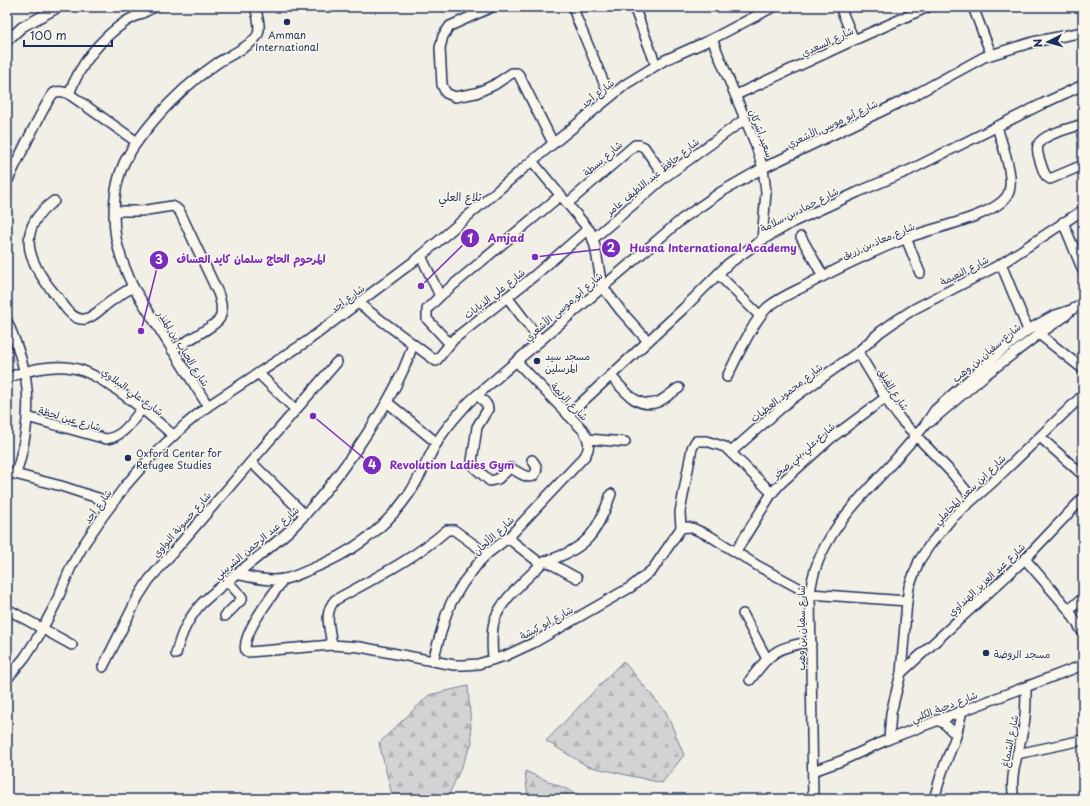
<svg xmlns="http://www.w3.org/2000/svg" width="1090" height="806" font-family="'Playpen Sans','Playpen Sans Arabic',sans-serif">
<defs>
<pattern id="forest-firs" width="22" height="20" patternUnits="userSpaceOnUse"><rect width="22" height="20" fill="#d2d3d2"/><path d="M5 1l3.5 6h-7zM16 11l3.5 6h-7z" fill="#b4b5b7"/></pattern>
</defs>
<rect width="100%" height="100%" fill="#f2efe6"/>
<filter id="ink" filterUnits="userSpaceOnUse"><feTurbulence type="fractalNoise" baseFrequency=".025" numOctaves="2"/><feDisplacementMap in="SourceGraphic" scale="8" xChannelSelector="R" yChannelSelector="G"/><feConvolveMatrix kernelMatrix="1 2 1 2 8 2 1 2 1" color-interpolation-filters="sRGB"/></filter>
<g filter="url(#ink)">
<g fill="url(#forest-firs)" stroke="#768198">
<polygon points="623,661 666,712 684,755 662,783 587,766 546,741"/>
<polygon points="468,686 472,743 447,799 393,799 379,743 429,695"/>
<polygon points="525,771 589,799 528,799"/>
</g>
<g fill="none" stroke-linecap="round" stroke-linejoin="round">
<defs>
<g id="minor">
<polyline points="492,7 450,26 443,36 440,48 442,85 446,93 455,97 476,93 494,85 512,73 517,73 519,75 553,143"/>
<polyline points="573,7 577,19 610,97"/>
<polyline points="634,7 656,65"/>
<polyline points="840,7 854,40"/>
<polyline points="973,7 991,54"/>
<polyline points="712,39 755,143 763,168 766,192 762,240"/>
<polyline points="7,41 22,27 59,7"/>
<path d="M69,94C80,65 99,40 125,22C135,16 145,12 155,7"/>
<polyline points="736,95 854,40 928,7"/>
<path d="M1083,124C1072,128 1042,134 1038,145C1036,151 1039,158 1041,164C1043,170 1044,176 1050,179L1083,165"/>
<polyline points="532,161 590,231 595,246 602,286 621,311 648,341"/>
<path d="M7,182C13,170 47,98 54,93C59,90 65,92 69,94L137,142"/>
<path d="M54,201C11,232 31,267 59,299C65,307 73,321 85,319C95,317 104,305 113,300C119,295 126,291 133,287"/>
<polyline points="568,203 635,145 639,145 644,147 665,177"/>
<path d="M115,211H141L172,206L176,208L180,212L218,293C221,301 223,310 220,318C216,326 181,344 172,350"/>
<polyline points="1063,222 1083,271"/>
<polyline points="801,237 823,276"/>
<polyline points="906,238 920,273"/>
<polyline points="593,239 665,177 745,119"/>
<polyline points="421,256 440,296"/>
<polyline points="1001,264 1028,330"/>
<polyline points="718,274 760,316"/>
<polyline points="507,297 540,340"/>
<polyline points="358,303 436,361 454,339 534,276 588,229"/>
<path d="M7,321C14,337 20,353 24,370C32,404 26,441 16,474"/>
<polyline points="1039,334 1083,369"/>
<polyline points="449,343 427,319 427,309 440,296 561,195"/>
<polyline points="858,352 892,408 901,420 951,472 973,499"/>
<polyline points="259,374 296,410"/>
<path d="M611,376C623,389 637,410 658,402C665,399 672,392 679,388"/>
<path d="M727,377C736,359 754,319 768,307C778,299 791,293 803,287C836,269 871,252 907,238C931,228 993,217 1007,196C1017,180 1001,143 997,126"/>
<path d="M7,378C28,370 50,364 73,368C102,373 150,415 173,435"/>
<path d="M477,395C481,399 488,403 488,409L477,427L472,461L475,468L490,481L498,479L510,468C517,470 531,484 536,472C538,467 535,464 532,460"/>
<polyline points="387,402 437,443"/>
<path d="M208,406L133,287C126,271 119,255 116,238C112,214 114,185 124,163C132,147 144,132 155,119C173,98 194,79 216,64C227,56 253,46 258,34C261,25 257,15 255,7"/>
<polyline points="568,415 684,308 728,264 762,240 793,222 858,192 910,170 1042,104 1083,85"/>
<path d="M27,417L106,439C123,437 131,422 142,409"/>
<polyline points="930,422 984,376 1039,334 1064,317 1070,311"/>
<polyline points="1040,437 1083,475"/>
<polyline points="588,439 625,442"/>
<polyline points="731,452 789,401 858,352 880,332 897,320 914,309 1001,264 1083,210"/>
<polyline points="251,462 305,515"/>
<polyline points="7,472 61,486 113,503"/>
<polyline points="681,528 680,512 692,448 696,441 706,441 725,447 772,493"/>
<polyline points="508,538 541,564"/>
<polyline points="736,551 772,493 781,483 830,439 885,398"/>
<polyline points="1025,559 1069,610 1083,633"/>
<polyline points="546,561 577,578"/>
<path d="M236,574C251,577 268,582 284,579C292,578 301,573 309,570C351,553 382,532 409,494C420,478 427,460 436,444C445,428 458,414 470,401L682,219L721,192L763,168L909,98L984,57L1033,42L1083,32"/>
<path d="M284,579C274,593 240,635 246,651L248,652L332,645L360,647L454,665H464L478,664L505,656L533,643L631,587L653,569L681,528L688,527L692,528L710,536L758,566L810,594L907,601"/>
<polyline points="7,609 72,645"/>
<polyline points="1069,610 1083,598"/>
<polyline points="743,614 767,659"/>
<polyline points="225,616 242,599 242,597 227,581"/>
<path d="M332,645C330,629 323,613 335,600C373,579 414,559 447,530H454L487,554"/>
<path d="M176,654C180,636 189,617 202,603C230,577 263,555 291,529C316,505 336,478 356,450C379,416 401,383 413,344"/>
<path d="M493,659C492,647 491,634 494,622C500,600 526,580 541,564L546,561C587,549 597,533 611,494"/>
<path d="M433,660L446,615L451,603L463,583L480,561L487,554L508,538L585,456C591,446 589,440 583,430L517,362"/>
<polyline points="103,667 138,597 149,580 337,362"/>
<polyline points="901,673 1025,559 1083,498"/>
<polyline points="7,679 25,657 38,637 55,605 71,567 84,544 103,516 126,485 148,460 186,424 208,406 306,342 421,256 532,161 626,84 665,60 712,39 773,7"/>
<path d="M750,680C771,653 775,647 811,642"/>
<polyline points="937,720 944,723 952,731"/>
<polyline points="889,739 891,713 901,673 907,601 909,587 919,561 929,546 952,518 994,481 1083,395"/>
<polyline points="1017,754 1083,740"/>
<polyline points="813,771 841,761 889,739 1083,665"/>
<path d="M813,799L810,594C815,543 854,504 887,469C900,454 913,440 925,425L935,410L1000,352L1028,330L1053,316L1071,310L1083,304"/>
<polyline points="934,799 942,772 956,736 962,711"/>
<path d="M1014,799C1009,777 1018,755 1022,734C1026,719 1026,703 1026,687"/>
</g>
</defs>
<use href="#minor" stroke="#1b2f5e" stroke-width="12"/>
<use href="#minor" stroke="#fbf7ec" stroke-width="9"/>
</g>
</g>
<g fill="#1b2f5e" stroke="#fbf7ec" stroke-width="1.5">
<circle cx="287" cy="22" r="4"/>
<circle cx="537" cy="361" r="4"/>
<circle cx="128" cy="458" r="4"/>
<circle cx="986" cy="653" r="4"/>
</g>
<g text-anchor="middle" dominant-baseline="central" stroke-width="3" stroke-linejoin="round" paint-order="stroke">
<g font-size="10" fill="#1b2f5e" stroke="#fbf7ec" text-anchor="start">
<text x="287" y="34" text-anchor="middle">Amman<tspan x="287" dy="12">International</tspan></text>
<text x="545" y="355">مسجد سيد<tspan x="545" dy="12">المرسلين</tspan></text>
<text x="136" y="452">Oxford Center for<tspan x="136" dy="12">Refugee Studies</tspan></text>
<text x="994" y="653">مسجد الروضة</text>
</g>
<g font-size="10" fill="#1b2f5e" stroke="#fbf7ec">
<text transform="translate(827 41) rotate(-25)">شارع السعدي</text>
<text transform="translate(597 93) rotate(-39)">شارع أحد</text>
<text transform="translate(832 123) rotate(-25)">شارع أبو موسى الأشعري</text>
<text transform="translate(762 133) rotate(69)">سعيد أشركان</text>
<text transform="translate(602 158) rotate(-41)">شارع بسطة</text>
<text transform="translate(652 176) rotate(-39)">شارع حافظ عبد اللطيف عامر</text>
<text transform="translate(799 209) rotate(-27)">شارع حماد بن سلامة</text>
<text transform="translate(878 240) rotate(-23)">شارع معاذ بن زريق</text>
<text transform="translate(964 270) rotate(-27)">شارع النعيمة</text>
<text transform="translate(494 293) rotate(-38)">شارع علي الذيابات</text>
<text transform="translate(347 298) rotate(-37)">شارع أحد</text>
<text transform="translate(563 306) rotate(-41)">شارع أبو موسى الأشعري</text>
<text transform="translate(184 348) rotate(58)">شارع الحباب بن المنذر</text>
<text transform="translate(986 352) rotate(-40)">شارع سفيان بن وهب</text>
<text transform="translate(894 389) rotate(57)">شارع الفيلق</text>
<text transform="translate(133 391) rotate(36)">شارع علي الببلاوي</text>
<text transform="translate(786 392) rotate(-38)">شارع محمود العطيات</text>
<text transform="translate(570 401) rotate(46)">شارع الرتمة</text>
<text transform="translate(70 418) rotate(16)">شارع عين لحظة</text>
<text transform="translate(803 450) rotate(-41)">شارع علي بني صخر</text>
<text transform="translate(969 489) rotate(-44)">شارع ابن سعد المحاملي</text>
<text transform="translate(97 506) rotate(-54)">شارع أحد</text>
<text transform="translate(181 524) rotate(-49)">شارع حسونة النواوي</text>
<text transform="translate(493 535) rotate(-43)">شارع الألحان</text>
<text transform="translate(256 542) rotate(-40)">شارع عبد الرحمن الشربيني</text>
<text transform="translate(986 579) rotate(-43)">شارع عبد العزيز الهنداوي</text>
<text transform="translate(546 622) rotate(-29)">شارع أبو كبشة</text>
<text transform="translate(800 628) rotate(-90)">شارع سفيان بن وهب</text>
<text transform="translate(944 706) rotate(-21)">شارع دحية الكلبي</text>
<text transform="translate(1009 741) rotate(-79)">شارع الشماغ</text>
</g>
<g font-size="11" fill="#1b2f5e" stroke="#fbf7ec">
<text x="460" y="196">تلاع العلي</text>
</g>
</g>
<path fill="none" stroke="#7b2cbf" stroke-width="1.5" d="M421 286L470 238M535 257L611 248M141 331L159 260M313 416L372 465"/>
<g fill="#7b2cbf" stroke="#fbf7ec" stroke-width="1.5">
<circle cx="421" cy="286" r="4"/>
<circle cx="535" cy="257" r="4"/>
<circle cx="141" cy="331" r="4"/>
<circle cx="313" cy="416" r="4"/>
<circle cx="470" cy="238" r="10"/>
<circle cx="611" cy="248" r="10"/>
<circle cx="159" cy="260" r="10"/>
<circle cx="372" cy="465" r="10"/>
</g>
<g font-size="12" text-anchor="middle" font-weight="bold" fill="#fff">
<text x="470" y="243">1</text>
<text x="611" y="252">2</text>
<text x="159" y="264">3</text>
<text x="372" y="469">4</text>
</g>
<g font-size="11" text-anchor="middle" font-weight="bold" fill="#7b2cbf" stroke="#fbf7ec" stroke-width="3" stroke-linejoin="round" paint-order="stroke">
<text x="506" y="242">Amjad</text>
<text x="713" y="252">Husna International Academy</text>
<text x="251" y="263">المرحوم الحاج سلمان كايد العساف</text>
<text x="452" y="469">Revolution Ladies Gym</text>
</g>
<rect width="1090" height="806" fill="none" stroke="#fbf7ec" stroke-width="24"/>
<rect x="12" y="12" width="1066" height="782" fill="none" stroke="#1b2f5e" stroke-width="1.5" filter="url(#ink)"/>
<g transform="translate(1048 42) rotate(264)" stroke="#fbf7ec" stroke-width="3" paint-order="stroke">
<path d="M0-3L7 15L0 10L-7 15Z" fill="#1b2f5e"/>
<text y="-6" font-size="11" font-weight="bold" text-anchor="middle" fill="#1b2f5e">N</text>
</g>
<path d="M24 40v6h88v-6" fill="none" stroke="#1b2f5e" stroke-width="2"/>
<text x="30" y="40" font-size="12" fill="#1b2f5e" stroke="#fbf7ec" stroke-width="3" paint-order="stroke">100 m</text>
</svg>
